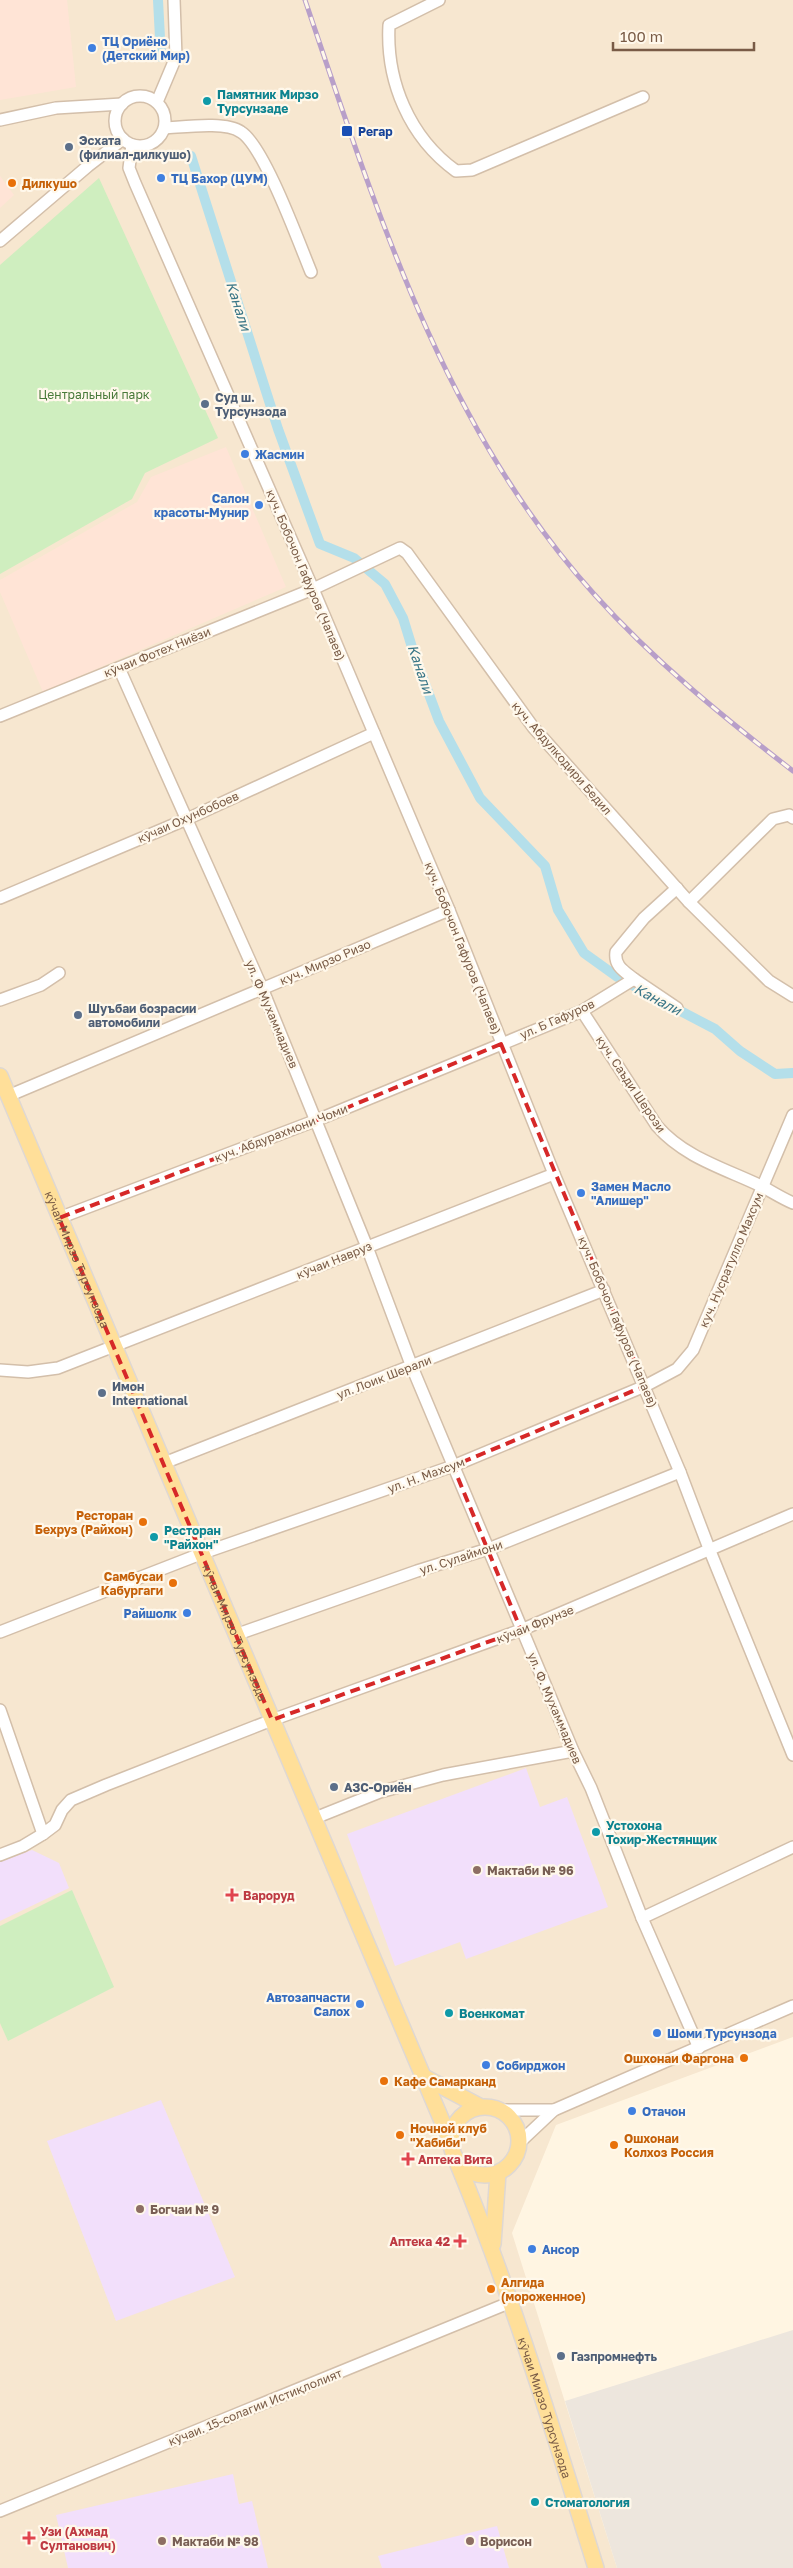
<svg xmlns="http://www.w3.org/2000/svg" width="793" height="2568" font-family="'Golos Text',sans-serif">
<rect width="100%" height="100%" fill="#fff5e2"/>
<polygon fill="#f7e7d0" points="0,0 793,0 793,2037 556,2125 512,2233 617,2568 0,2568"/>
<g fill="#ffe4d6">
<polygon points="0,0 67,0 76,87 0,100"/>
<polygon points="0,176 14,195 0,208"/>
<polygon points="226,447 286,587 43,692 0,592 0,580 137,502 151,477"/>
</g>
<polygon fill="#ede6dd" points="793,2330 793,2568 617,2568 565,2401"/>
<g fill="#f2dffb">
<polygon points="526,1768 540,1807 567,1797 608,1907 466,1959 460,1942 395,1966 347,1834"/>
<polygon points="32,1850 59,1863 69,1888 0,1921 0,1862"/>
<polygon points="161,2100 235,2277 116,2321 47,2141"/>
<polygon points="233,2474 239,2504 252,2501 268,2568 68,2568 56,2515"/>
<polygon points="497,2526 509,2568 382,2568 378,2556"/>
</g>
<g fill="#cfeebf">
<polygon points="99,178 218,438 145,473 132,499 0,574 0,265"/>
<polygon points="72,1890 114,1987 8,2041 0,2023 0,1926"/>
</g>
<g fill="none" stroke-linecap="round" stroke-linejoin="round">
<g stroke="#b4dfea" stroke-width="10">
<polyline points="158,0 161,57"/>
<polyline points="191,156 278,429 320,544 354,558 385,584 403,618 415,657 439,721 480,798 545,866 558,910 584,953 616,976 647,993"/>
<polyline points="669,1005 715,1029 740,1051 775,1074 793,1073"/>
</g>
<defs>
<g id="minor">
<path d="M439,0L389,25C386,81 409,137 456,171L472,170L643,97"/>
<circle cx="140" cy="121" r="25"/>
<polyline points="157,102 176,57 174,0"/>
<polyline points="0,120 56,108 122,104"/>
<path d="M165,128C184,127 226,121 241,132C264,146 299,243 311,272"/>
<polyline points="132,145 129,168 135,183 313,589 449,910 554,1174 680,1472 710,1551 793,1755"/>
<polyline points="0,241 88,166 123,139"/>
<polyline points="119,668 262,988 367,1247 412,1367 573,1751 591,1788 642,1918 699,2048"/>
<polyline points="0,716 313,589 400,548 407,553 533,727 689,902 769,981 793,996"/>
<polyline points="0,898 187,819 374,733"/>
<polyline points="689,902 773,819 789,815 793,818"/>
<polyline points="634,979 677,1008"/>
<polyline points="0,1000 41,985 59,973"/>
<path d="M582,1011L657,1126C684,1157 723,1168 759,1185C771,1191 781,1198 793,1203"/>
<polyline points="8,1096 449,910"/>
<path d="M59,1218L317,1120L582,1011L634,979C624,971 614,966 616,952L644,918L677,888"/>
<polyline points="0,1370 28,1372 58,1368 554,1174"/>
<polyline points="164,1463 604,1290"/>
<polyline points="0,1632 203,1553 453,1466 645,1386 677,1369 693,1350 793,1115"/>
<polyline points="238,1634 417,1571 488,1549 680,1472"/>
<polyline points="0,1710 43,1834"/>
<polyline points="315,1818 380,1792 443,1775 573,1751"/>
<polyline points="0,1855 23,1846 43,1834 55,1825 62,1810 71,1800 106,1785 272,1720 521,1630 793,1514"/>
<polyline points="642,1918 793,1847"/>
<polyline points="503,2110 554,2110"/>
<polyline points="520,2142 554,2110 793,2006"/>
<polyline points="0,2511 511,2302"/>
</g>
<g id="major">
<path id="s1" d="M0,1076L450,2140"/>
<polyline points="424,2077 479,2106"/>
<circle cx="485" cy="2141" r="34"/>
<path id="s2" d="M457,2162C512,2294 553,2431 596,2568"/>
<polyline points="493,2244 498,2173"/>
</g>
</defs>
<use href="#minor" stroke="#d3bfaa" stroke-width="14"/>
<use href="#major" stroke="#dfd8d3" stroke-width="18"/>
<use href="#minor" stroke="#fff" stroke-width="11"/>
<use href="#major" stroke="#ffdf99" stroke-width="15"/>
<defs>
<path id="rail" d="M305,0C376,209 443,427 594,594C654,661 722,716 793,771"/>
</defs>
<use href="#rail" stroke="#b89fc9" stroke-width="5"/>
<use href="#rail" stroke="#fff8eb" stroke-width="3" stroke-dasharray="9" stroke-linecap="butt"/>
</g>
<path fill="none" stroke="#d62828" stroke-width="4" stroke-dasharray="10 6" stroke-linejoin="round" d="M501,1044L645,1386L453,1466L521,1630L272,1720L59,1218L317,1120Z"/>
<g fill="#3f7fe0" stroke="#fff8eb" stroke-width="2">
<circle cx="92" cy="48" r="5"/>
<circle cx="161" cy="178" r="5"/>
<circle cx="245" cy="454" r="5"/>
<circle cx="259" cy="505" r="5"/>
<circle cx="581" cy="1193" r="5"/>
<circle cx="187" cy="1613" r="5"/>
<circle cx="360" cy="2004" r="5"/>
<circle cx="657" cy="2033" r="5"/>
<circle cx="486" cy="2065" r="5"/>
<circle cx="632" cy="2111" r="5"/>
<circle cx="532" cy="2249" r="5"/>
</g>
<g fill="#0f9aa8" stroke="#fff8eb" stroke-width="2">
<circle cx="207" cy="101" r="5"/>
<circle cx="154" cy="1537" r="5"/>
<circle cx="596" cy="1832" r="5"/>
<circle cx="449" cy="2013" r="5"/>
<circle cx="535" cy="2502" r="5"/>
</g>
<rect fill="#1a4fb4" stroke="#fff8eb" stroke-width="2" x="341" y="125" width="12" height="12" rx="2.5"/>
<g fill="#5c6f8a" stroke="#fff8eb" stroke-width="2">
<circle cx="69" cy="147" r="5"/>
<circle cx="205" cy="404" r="5"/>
<circle cx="78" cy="1015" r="5"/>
<circle cx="102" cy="1393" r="5"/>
<circle cx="334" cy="1787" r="5"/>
<circle cx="561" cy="2356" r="5"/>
</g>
<g fill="#e8710a" stroke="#fff8eb" stroke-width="2">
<circle cx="12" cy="183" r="5"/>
<circle cx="143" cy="1522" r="5"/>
<circle cx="173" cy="1583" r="5"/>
<circle cx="744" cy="2058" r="5"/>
<circle cx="384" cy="2081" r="5"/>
<circle cx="400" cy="2135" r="5"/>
<circle cx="614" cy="2145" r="5"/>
<circle cx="491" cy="2289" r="5"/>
</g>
<g fill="#8d6e63" stroke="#fff8eb" stroke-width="2">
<circle cx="477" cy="1870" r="5"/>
<circle cx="140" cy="2209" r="5"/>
<circle cx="162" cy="2541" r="5"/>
<circle cx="470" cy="2541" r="5"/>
</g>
<g fill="#e0444e" stroke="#fff8eb" stroke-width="2">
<path d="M229.5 1887.5h5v5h5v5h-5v5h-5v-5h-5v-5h5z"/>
<path d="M405.5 2151.5h5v5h5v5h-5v5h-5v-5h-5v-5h5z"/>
<path d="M457.5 2233.5h5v5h5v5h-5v5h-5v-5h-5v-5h5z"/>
<path d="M26.5 2530.5h5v5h5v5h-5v5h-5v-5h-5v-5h5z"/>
</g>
<g text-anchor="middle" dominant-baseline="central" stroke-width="4.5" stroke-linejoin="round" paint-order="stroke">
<g font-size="12" font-weight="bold" fill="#366cbe" stroke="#fff8eb" text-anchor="start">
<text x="102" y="41">ТЦ Ориёно<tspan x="102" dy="14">(Детский Мир)</tspan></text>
<text x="171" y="178">ТЦ Бахор (ЦУМ)</text>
<text x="255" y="454">Жасмин</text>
<text x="249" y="498" text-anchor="end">Салон<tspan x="249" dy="14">красоты-Мунир</tspan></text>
<text x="591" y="1186">Замен Масло<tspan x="591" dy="14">"Алишер"</tspan></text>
<text x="177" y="1613" text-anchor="end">Райшолк</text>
<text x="350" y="1997" text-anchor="end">Автозапчасти<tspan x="350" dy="14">Салох</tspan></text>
<text x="667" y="2033">Шоми Турсунзода</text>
<text x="496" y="2065">Собирджон</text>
<text x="642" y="2111">Отачон</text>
<text x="542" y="2249">Ансор</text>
</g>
<g font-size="12" font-weight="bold" fill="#0d838f" stroke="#fff8eb" text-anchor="start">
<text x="217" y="94">Памятник Мирзо<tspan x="217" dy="14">Турсунзаде</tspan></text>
<text x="164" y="1530">Ресторан<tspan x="164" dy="14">"Райхон"</tspan></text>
<text x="606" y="1825">Устохона<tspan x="606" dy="14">Тохир-Жестянщик</tspan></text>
<text x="459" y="2013">Военкомат</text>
<text x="545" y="2502">Стоматология</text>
</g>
<g font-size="12" font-weight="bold" fill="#164399" stroke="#fff8eb" text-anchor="start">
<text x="358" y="131">Регар</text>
</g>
<g font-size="12" font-weight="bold" fill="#4e5e75" stroke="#fff8eb" text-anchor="start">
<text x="79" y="140">Эсхата<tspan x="79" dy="14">(филиал-дилкушо)</tspan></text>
<text x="215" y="397">Суд ш.<tspan x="215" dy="14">Турсунзода</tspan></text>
<text x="88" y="1008">Шуъбаи бозрасии<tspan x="88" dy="14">автомобили</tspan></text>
<text x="112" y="1386">Имон<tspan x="112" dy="14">International</tspan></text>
<text x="344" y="1787">АЗС-Ориён</text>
<text x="571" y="2356">Газпромнефть</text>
</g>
<g font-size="12" font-weight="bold" fill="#c56008" stroke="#fff8eb" text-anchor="start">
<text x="22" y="183">Дилкушо</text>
<text x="133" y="1515" text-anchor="end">Ресторан<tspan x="133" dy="14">Бехруз (Райхон)</tspan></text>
<text x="163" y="1576" text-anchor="end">Самбусаи<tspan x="163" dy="14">Кабургаги</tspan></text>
<text x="734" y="2058" text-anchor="end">Ошхонаи Фаргона</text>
<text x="394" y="2081">Кафе Самарканд</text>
<text x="410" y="2128">Ночной клуб<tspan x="410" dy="14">"Хабиби"</tspan></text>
<text x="624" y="2138">Ошхонаи<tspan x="624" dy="14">Колхоз Россия</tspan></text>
<text x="501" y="2282">Алгида<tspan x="501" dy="14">(мороженное)</tspan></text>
</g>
<g font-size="12" fill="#497a3a" stroke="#fff8eb">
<text x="94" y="394">Центральный парк</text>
</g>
<g font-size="12" fill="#795b46" stroke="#fff8eb">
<text transform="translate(306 575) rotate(67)">куч. Бобочон Гафуров (Чапаев)</text>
<text transform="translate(157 652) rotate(-22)">кӯчаи Фотех Ниёзи</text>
<text transform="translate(562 758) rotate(49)">куч. Абдулкодири Бедил</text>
<text transform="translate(188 817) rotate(-24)">кӯчаи Охунбобоев</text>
<text transform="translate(463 948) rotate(68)">куч. Бобочон Гафуров (Чапаев)</text>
<text transform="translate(325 962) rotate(-23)">куч. Мирзо Ризо</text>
<text transform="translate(272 1014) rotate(67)">ул. Ф Мухаммадиев</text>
<text transform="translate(557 1019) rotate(-24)">ул. Б Гафуров</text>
<text transform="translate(631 1084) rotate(56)">куч. Саъди Шерози</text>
<text transform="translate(281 1133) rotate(-21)">куч. Абдурахмони Чоми</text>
<text stroke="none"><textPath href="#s1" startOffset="199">кӯчаи Мирзо Турсунзода</textPath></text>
<text transform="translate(334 1260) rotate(-22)">кӯчаи Навруз</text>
<text transform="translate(731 1260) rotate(-67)">куч. Нусратулло Махсум</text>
<text transform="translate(618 1322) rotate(67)">куч. Бобочон Гафуров (Чапаев)</text>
<text transform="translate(384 1377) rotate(-21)">ул. Лоик Шерали</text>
<text transform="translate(426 1475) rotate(-20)">ул. Н. Махсум</text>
<text transform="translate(461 1557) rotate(-18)">ул. Сулаймони</text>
<text transform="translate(535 1624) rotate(-22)">кӯчаи Фрунзе</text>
<text stroke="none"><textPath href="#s1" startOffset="604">кӯчаи Мирзо Турсунзода</textPath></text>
<text transform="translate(555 1708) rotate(67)">ул. Ф. Мухаммадиев</text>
<text transform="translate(255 2407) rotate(-22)">кӯчаи. 15-солагии Истиқлолият</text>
<text stroke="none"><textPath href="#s2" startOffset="261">кӯчаи Мирзо Турсунзода</textPath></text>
</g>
<g font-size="12" font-weight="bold" fill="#785e54" stroke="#fff8eb" text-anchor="start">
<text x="487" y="1870">Мактаби № 96</text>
<text x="150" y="2209">Богчаи № 9</text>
<text x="172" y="2541">Мактаби № 98</text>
<text x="480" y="2541">Ворисон</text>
</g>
<g font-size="12" font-weight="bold" fill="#be3a42" stroke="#fff8eb" text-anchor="start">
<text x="243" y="1895">Вароруд</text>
<text x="418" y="2159">Аптека Вита</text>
<text x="450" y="2241" text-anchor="end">Аптека 42</text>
<text x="40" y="2531">Узи (Ахмад<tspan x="40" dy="14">Султанович)</tspan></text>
</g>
<g font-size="14" font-style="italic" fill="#3a7687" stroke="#fff8eb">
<text transform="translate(239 306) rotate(72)">Канали</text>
<text transform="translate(421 669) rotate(71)">Канали</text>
<text transform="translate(658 999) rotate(28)">Канали</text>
</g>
</g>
<path d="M613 42v8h141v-8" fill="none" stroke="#795b46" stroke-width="2.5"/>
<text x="620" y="42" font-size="15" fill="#795b46" stroke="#fff8eb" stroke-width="4" paint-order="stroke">100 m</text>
</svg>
